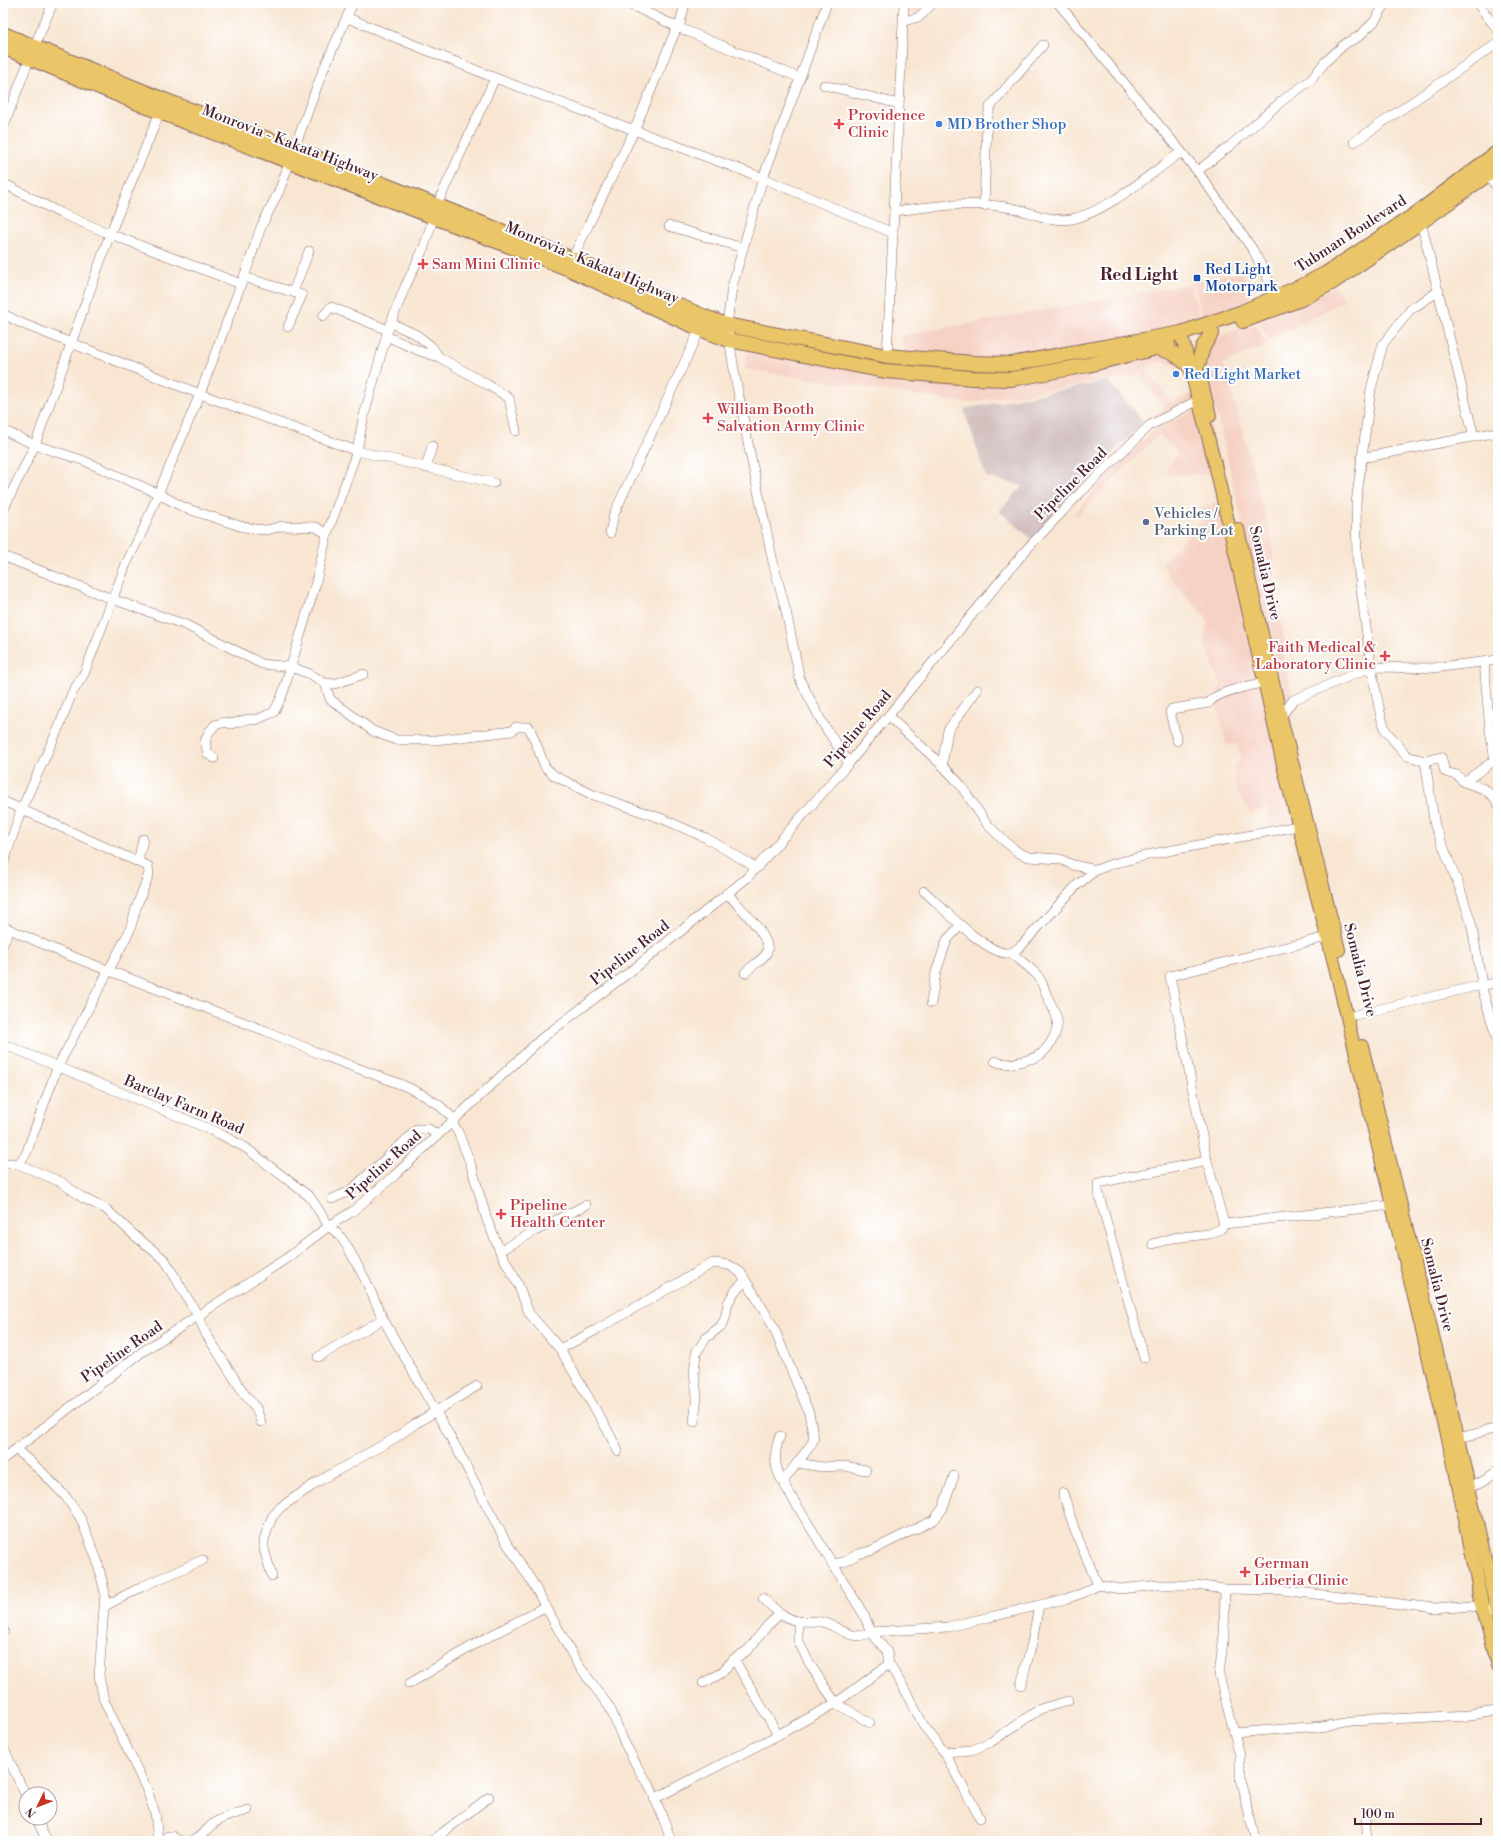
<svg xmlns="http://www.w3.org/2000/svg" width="1501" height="1844" font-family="'Libre Bodoni',serif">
<rect width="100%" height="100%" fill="#fff"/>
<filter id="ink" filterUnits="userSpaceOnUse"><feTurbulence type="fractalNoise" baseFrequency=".025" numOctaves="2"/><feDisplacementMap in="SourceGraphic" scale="8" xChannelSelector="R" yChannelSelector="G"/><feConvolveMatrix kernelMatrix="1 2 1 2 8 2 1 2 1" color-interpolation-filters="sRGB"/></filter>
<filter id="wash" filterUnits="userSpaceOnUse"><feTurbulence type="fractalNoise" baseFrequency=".012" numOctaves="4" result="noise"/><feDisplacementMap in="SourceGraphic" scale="16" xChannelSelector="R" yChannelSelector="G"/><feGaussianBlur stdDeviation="0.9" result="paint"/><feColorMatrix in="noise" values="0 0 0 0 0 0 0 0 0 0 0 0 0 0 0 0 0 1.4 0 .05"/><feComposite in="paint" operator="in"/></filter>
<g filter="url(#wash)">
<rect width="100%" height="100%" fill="#f8e6d2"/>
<g fill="#f6d2c4">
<polygon points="908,3 926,3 914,15 908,11"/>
<polygon points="1242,272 1251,300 1202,317 1193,281"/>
<polygon points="1190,284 1201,322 1020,369 909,364 901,336"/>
<polygon points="1335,287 1344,301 1269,340 1260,321"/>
<polygon points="1254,323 1267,345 1224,363 1273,544 1275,592 1285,645 1283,657 1294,697 1285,699 1200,344"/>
<polygon points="737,332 987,380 1173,351 1189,366 1184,370 1161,361 1147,367 1134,376 968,403 745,369 747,353"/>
<polygon points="1146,369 1172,403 1199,389 1203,400 1149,428 1048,526 1139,428 1164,408 1139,375"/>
<polygon points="1205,406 1221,472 1168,476 1165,469 1178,454 1159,434 1077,516 1075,513 1109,473 1153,431"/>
<polygon points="1224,499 1299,819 1270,827 1267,807 1251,814 1236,789 1233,768 1241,757 1237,744 1226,745 1215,695 1221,685 1204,643 1208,620 1168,576 1162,562 1203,520 1196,510"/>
</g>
<polygon fill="#d1bfbe" points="1108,381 1143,421 1033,540 999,511 1023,486 986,477 964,409"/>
</g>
<g filter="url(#ink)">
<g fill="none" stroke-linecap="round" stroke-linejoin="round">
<defs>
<g id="minor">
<polyline points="627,3 677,27 800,78 763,178 732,287 727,325 735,376 749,448 773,562 786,611 800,680 823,724 849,763"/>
<polyline points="1058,3 1198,172 1253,250 1277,296"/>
<polyline points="1477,3 1498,30"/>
<polyline points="348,18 495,78 763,178 893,233"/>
<polyline points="904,21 919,17 933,3"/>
<polyline points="679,28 685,3"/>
<polyline points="800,78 827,3"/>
<polyline points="824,85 899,104"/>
<polyline points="3,128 34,47 53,3"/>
<polyline points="1354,142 1498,43"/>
<polyline points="294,149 322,73 353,3"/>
<polyline points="1198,172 1200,169 1231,145 1283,100 1311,80 1325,62 1346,43 1358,37 1374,22 1386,3"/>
<polyline points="1487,175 1498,188"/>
<polyline points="3,183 60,213 110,234 241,284 244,277 302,295 288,327"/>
<polyline points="437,205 495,78"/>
<polyline points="984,206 987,121 990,107 1043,45"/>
<path d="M894,211C931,207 969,201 1006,207C1027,210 1050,223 1072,219C1108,211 1150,174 1180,153"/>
<polyline points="1421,222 1474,437"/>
<polyline points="669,226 743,248"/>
<polyline points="572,259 634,131 677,27"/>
<polyline points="244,277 261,227 279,191 290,161"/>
<polyline points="1439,291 1411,309 1383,344 1371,389 1356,503 1357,557 1371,667 1381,717 1386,731 1407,756 1425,761 1435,826 1459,886 1471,922 1481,978 1481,985 1498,983"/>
<polyline points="293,292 309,251"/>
<polyline points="3,314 23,324 200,394 357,451 494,483"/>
<polyline points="323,316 331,307 388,330"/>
<polyline points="391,323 417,335 432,347 439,357 488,385 509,398 516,431"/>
<polyline points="386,336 422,352 439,357"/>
<polyline points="887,356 904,3"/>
<polyline points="3,430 35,445 82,460 157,493 185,508 240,526 254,529 267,530 282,526 316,527 327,534"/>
<polyline points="1361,458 1498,432"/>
<polyline points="426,468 432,446"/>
<polyline points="3,510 35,445 110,234 160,112"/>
<polyline points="610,533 614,514 700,329"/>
<polyline points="3,556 112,599 186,625 262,664 291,667 310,674 325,683 334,684 364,674"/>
<polyline points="325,683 330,699 334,702 373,731 396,740 436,740 512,731 516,727 529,727 537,746 545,767 555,776 591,794 663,819 706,838 757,868"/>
<polyline points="888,716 942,765 959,783 987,824 1000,837 1019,853 1029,857 1060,859 1073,865 1096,870"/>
<polyline points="1281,717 1293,700 1371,667 1432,668 1498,660"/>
<path d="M1177,741L1170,712L1172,709L1209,703C1216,691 1251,686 1265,682"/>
<polyline points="214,758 208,754 205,741 209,732 215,725 225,722 231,724 248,719 256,720 267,715 274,712 282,696 315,586 327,534 357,451 363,419 388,330 405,287 424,247 434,216"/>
<polyline points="1425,761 1441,757 1445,772 1457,775 1464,782 1484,789 1494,797 1498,804"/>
<polyline points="942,765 948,730 977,690"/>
<polyline points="1464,782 1495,760 1490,731 1484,662"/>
<polyline points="3,801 138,862"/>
<polyline points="3,865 21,810 59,727 72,693 84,674 126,564 143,530 200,394 241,284"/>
<path d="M924,891C941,906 984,952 1006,953C1012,954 1017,949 1022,945L1077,885L1096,870L1112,864L1152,854L1303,825"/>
<path d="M727,893C736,904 776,940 766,954C761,961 751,966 745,973"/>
<polyline points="3,927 9,929 3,944"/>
<polyline points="9,929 63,953 266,1031 325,1056 405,1086 423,1095 439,1105 455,1120"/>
<polyline points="1327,937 1170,976 1207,1161 1224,1224 1392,1205"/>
<polyline points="931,1003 936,972 947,940 961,925"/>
<polyline points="1355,1015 1481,985 1498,1043"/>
<polyline points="3,1044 214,1131 246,1148 310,1197 329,1226 340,1236 347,1246 366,1281 383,1319 456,1447 506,1542 531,1580 577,1663 610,1708 624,1742 643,1777 649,1784 665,1823 671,1841"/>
<path d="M995,1061C1007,1067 1018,1062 1030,1059C1040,1057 1046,1051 1051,1042C1065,1019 1053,1012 1045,991C1042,984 1042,979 1035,973C1028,966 1019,960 1012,953"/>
<polyline points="452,1123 458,1132 470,1162 487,1220 500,1251 518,1284 529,1313 560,1349 596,1330 713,1263 729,1265 740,1272 754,1294 773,1326 809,1413 814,1439 810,1446 785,1479 785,1486 864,1615 871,1632 887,1652 889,1664 905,1690 924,1726 944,1752 980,1818"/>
<polyline points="3,1163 18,1164 26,1154 57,1068 130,930 136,908 149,874 148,866 138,862 143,839"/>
<polyline points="18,1164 61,1182 83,1198 106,1209 134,1235 165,1260 198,1316 206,1334 245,1395 256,1408 261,1422"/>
<polyline points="332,1199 350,1191 418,1129 429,1129 437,1135"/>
<polyline points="1153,1244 1173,1238 1209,1234 1221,1229 1224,1224"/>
<polyline points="500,1251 535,1231 586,1205"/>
<polyline points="560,1349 608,1431 618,1451"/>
<polyline points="318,1357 383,1319"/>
<polyline points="1144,1358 1098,1191 1098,1183 1207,1161"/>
<polyline points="694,1422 697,1396 694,1372 696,1353 706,1338 721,1326 725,1319 728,1303 735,1291 745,1281"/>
<path d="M780,1436C773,1453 774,1470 785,1485"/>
<polyline points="1458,1438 1498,1428"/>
<polyline points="17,1450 43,1473 66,1497 81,1519 97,1560 105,1593 99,1676 104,1700 147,1790 155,1813 158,1841"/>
<polyline points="3,1459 142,1352 287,1258 329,1226 353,1211 395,1175 542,1038 635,968 748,877 849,763 1025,551 1081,492 1149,426 1204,397"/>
<polyline points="798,1463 822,1467 844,1466 866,1470"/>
<polyline points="1468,1489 1485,1480 1498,1470"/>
<polyline points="1063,1493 1075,1531 1098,1585"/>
<polyline points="832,1564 844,1562 858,1554 870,1551 934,1520 943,1508 954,1476"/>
<polyline points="272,1576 264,1549 264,1541 266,1533 272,1517 281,1507 319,1481 395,1438 415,1424 477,1386"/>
<polyline points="1225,1589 1224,1634 1219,1675 1240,1755 1240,1779 1256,1841"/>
<path d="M763,1598C771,1607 785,1619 798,1621C807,1622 817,1620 826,1623C842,1629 853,1642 871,1632L948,1627L1065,1599L1083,1593L1098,1585L1120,1589L1159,1585H1195L1225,1589L1281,1590L1435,1608L1472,1605L1498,1612"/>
<polyline points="105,1606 143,1586 203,1560"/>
<polyline points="798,1621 798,1640 808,1661 824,1686 836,1703 870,1723"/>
<polyline points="3,1628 4,1631"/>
<polyline points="734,1659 778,1735"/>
<polyline points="703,1683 720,1674 734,1659 748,1650 767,1626 781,1613"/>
<polyline points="409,1684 477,1643 546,1606"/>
<polyline points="1021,1685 1032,1643 1039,1605"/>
<polyline points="1234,1733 1321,1726 1352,1721 1469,1715 1498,1711"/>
<polyline points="3,1747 26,1796"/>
<polyline points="944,1752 972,1750 991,1742 1040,1709 1068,1701"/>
<polyline points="654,1799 778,1735 836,1703 889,1664"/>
<polyline points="36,1818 47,1841"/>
<polyline points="1367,1821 1369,1841"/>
<polyline points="162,1841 168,1836 172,1836 180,1841"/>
<path d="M193,1841C201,1836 206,1830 213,1824C223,1816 236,1814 248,1810"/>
<polyline points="432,1841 489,1797"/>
</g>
<g id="major">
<polyline points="1181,333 1215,464 1284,769 1336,971 1453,1460 1483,1609 1498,1665"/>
<polyline points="1200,375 1210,416"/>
<polyline points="1238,529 1281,717 1339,950"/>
<polyline points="1362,1046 1458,1438 1498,1617"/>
</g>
<g id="highway">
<polyline points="3,34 164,100 294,149 572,259 705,317 727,325 887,356 973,363 1011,364 1181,333 1242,312 1306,284 1327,273 1416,214 1498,152"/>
<polyline points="3,47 160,112 567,268 700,329 729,340 885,371 972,378 1012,379 1088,365 1168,345"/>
<polyline points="1243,321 1301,299 1333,282 1421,222 1498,167"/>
<polyline points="1155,347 1173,353 1190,366"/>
<polyline points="1198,365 1203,347 1212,332"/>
</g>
</defs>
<use href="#minor" stroke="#876565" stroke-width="10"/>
<use href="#major" stroke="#876565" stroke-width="14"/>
<use href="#highway" stroke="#876565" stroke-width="16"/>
<use href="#minor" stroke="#fff" stroke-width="9"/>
<use href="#major" stroke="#eac669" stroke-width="12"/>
<use href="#highway" stroke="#eac669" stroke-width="14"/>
</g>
</g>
<g fill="#e0444e" stroke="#fff" stroke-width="1.5">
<path d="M837 118h4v4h4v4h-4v4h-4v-4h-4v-4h4z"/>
<path d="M421 258h4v4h4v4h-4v4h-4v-4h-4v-4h4z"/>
<path d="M706 412h4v4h4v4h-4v4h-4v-4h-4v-4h4z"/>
<path d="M1383 650h4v4h4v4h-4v4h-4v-4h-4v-4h4z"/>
<path d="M499 1208h4v4h4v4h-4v4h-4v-4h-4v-4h4z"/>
<path d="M1243 1566h4v4h4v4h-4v4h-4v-4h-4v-4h4z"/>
</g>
<g fill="#3f7fe0" stroke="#fff" stroke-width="1.5">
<circle cx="939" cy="124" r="4"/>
<circle cx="1176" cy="374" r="4"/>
</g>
<rect fill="#1a4fb4" stroke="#fff" stroke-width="1.5" x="1193" y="274" width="8" height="8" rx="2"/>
<circle fill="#5c6f8a" stroke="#fff" stroke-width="1.5" cx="1146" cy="522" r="4"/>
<g text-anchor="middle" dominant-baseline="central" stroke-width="4" stroke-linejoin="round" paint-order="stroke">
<g font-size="15" fill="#be3a42" stroke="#fff" text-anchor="start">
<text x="848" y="115">Providence<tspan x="848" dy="17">Clinic</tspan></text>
<text x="432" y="264">Sam Mini Clinic</text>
<text x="717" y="409">William Booth<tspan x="717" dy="17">Salvation Army Clinic</tspan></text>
<text x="1376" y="647" text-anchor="end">Faith Medical &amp;<tspan x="1376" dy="17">Laboratory Clinic</tspan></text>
<text x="510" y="1205">Pipeline<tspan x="510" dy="17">Health Center</tspan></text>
<text x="1254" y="1563">German<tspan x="1254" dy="17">Liberia Clinic</tspan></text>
</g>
<g font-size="15" fill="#366cbe" stroke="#fff" text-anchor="start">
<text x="947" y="124">MD Brother Shop</text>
<text x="1184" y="374">Red Light Market</text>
</g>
<g font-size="15" fill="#4a1f2b" stroke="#fff">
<text transform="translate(290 143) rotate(21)">Monrovia - Kakata Highway</text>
<text transform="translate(1351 234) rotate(-33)">Tubman Boulevard</text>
<text transform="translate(592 263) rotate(23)">Monrovia - Kakata Highway</text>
<text transform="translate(1071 484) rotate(-45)">Pipeline Road</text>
<text transform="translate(1265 573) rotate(77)">Somalia Drive</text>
<text transform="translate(858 729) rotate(-50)">Pipeline Road</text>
<text transform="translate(630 953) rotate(-38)">Pipeline Road</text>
<text transform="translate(1360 970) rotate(76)">Somalia Drive</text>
<text transform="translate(184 1105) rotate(23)">Barclay Farm Road</text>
<text transform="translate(384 1165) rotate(-42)">Pipeline Road</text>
<text transform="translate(1437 1285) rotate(76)">Somalia Drive</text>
<text transform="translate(122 1352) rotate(-35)">Pipeline Road</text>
</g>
<g font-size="15" fill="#164399" stroke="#fff" text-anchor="start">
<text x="1205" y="269">Red Light<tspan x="1205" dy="17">Motorpark</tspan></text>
</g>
<g font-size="15" fill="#4e5e75" stroke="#fff" text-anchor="start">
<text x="1154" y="513">Vehicles /<tspan x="1154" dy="17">Parking Lot</tspan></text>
</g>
<g font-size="17" font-weight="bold" fill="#4a1f2b" stroke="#fff">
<text x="1139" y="275">Red Light</text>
</g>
</g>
<rect width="1501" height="1844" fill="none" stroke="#fff" stroke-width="16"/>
<g transform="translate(38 1806) rotate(227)"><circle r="19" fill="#ffffff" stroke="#b7a5aa"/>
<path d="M0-3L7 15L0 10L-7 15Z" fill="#c8321e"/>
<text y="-6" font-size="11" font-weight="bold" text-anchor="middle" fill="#4a1f2b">N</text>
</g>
<path d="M1355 1818v6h126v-6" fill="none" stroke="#4a1f2b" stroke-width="2"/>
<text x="1361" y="1818" font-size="12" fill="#4a1f2b" stroke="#ffffff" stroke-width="3" paint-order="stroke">100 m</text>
</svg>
